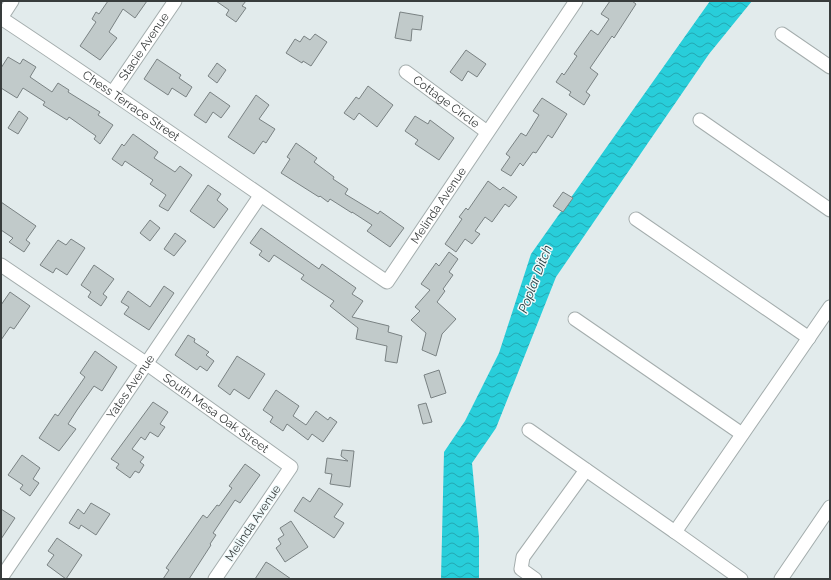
<svg xmlns="http://www.w3.org/2000/svg" width="831" height="580" font-family="Raleway,sans-serif">
<defs>
<pattern id="water-waves" width="16" height="10" patternUnits="userSpaceOnUse"><rect width="16" height="10" fill="#28ceda"/><path d="M0 5q4-4 8 0t8 0" fill="none" stroke="#23a8b2"/></pattern>
</defs>
<rect width="100%" height="100%" fill="#e2ebec"/>
<polygon fill="url(#water-waves)" points="710,1 752,1 709,54 556,277 496,428 472,463 479,537 479,579 441,579 444,452 465,421 499,353 531,254"/>
<g fill="#c1caca" stroke="#7a8283">
<polygon points="108,1 147,1 135,18 123,9 109,32 117,38 100,60 80,46 96,22 92,19 96,12 99,14"/>
<polygon points="216,1 246,1 242,6 246,8 236,22 226,15 229,10"/>
<polygon points="610,1 632,1 636,4 614,38 612,36 590,68 598,74 586,92 590,95 584,105 569,95 571,92 556,82 562,73 564,75 577,56 574,54 591,30 598,35 609,19 601,14"/>
<polygon points="400,12 423,16 421,30 412,29 411,41 395,38"/>
<polygon points="315,34 327,42 311,66 303,61 302,63 286,53 295,39 300,42 304,36 310,40"/>
<polygon points="466,50 486,64 477,77 468,71 462,81 450,72"/>
<polygon points="8,57 20,64 23,59 36,67 30,77 52,92 58,83 69,90 68,92 100,112 98,115 113,125 100,144 94,139 96,136 69,117 67,120 43,105 45,102 23,88 17,98 1,88 1,68"/>
<polygon points="157,59 181,75 179,78 192,87 186,97 172,88 168,95 144,79"/>
<polygon points="217,63 226,70 217,83 208,76"/>
<polygon points="368,86 393,105 377,127 359,113 354,120 344,113 356,97 359,99"/>
<polygon points="210,92 230,106 221,118 213,112 206,123 194,115"/>
<polygon points="256,95 269,105 259,119 275,129 266,143 263,141 254,154 228,137"/>
<polygon points="542,98 567,114 552,138 548,135 536,153 533,152 523,166 520,163 511,176 501,170 510,157 506,154 521,133 526,136 539,115 533,111"/>
<polygon points="19,111 28,118 18,134 8,128"/>
<polygon points="415,116 428,124 430,120 454,138 439,160 415,144 418,140 405,131"/>
<polygon points="133,134 158,152 154,158 175,172 180,166 192,175 168,211 159,206 166,195 150,184 153,180 125,161 122,166 112,159 122,144 124,146"/>
<polygon points="296,143 317,158 314,162 334,177 333,179 348,189 345,194 378,214 380,211 404,228 390,247 367,231 372,225 352,212 352,213 330,199 328,202 320,196 319,197 281,173 290,159 287,157"/>
<polygon points="488,181 500,190 503,187 517,197 509,207 505,204 492,222 485,217 475,231 480,234 472,244 465,239 456,252 445,244 462,219 459,217 466,208 468,210"/>
<polygon points="208,185 221,194 217,200 228,209 214,228 190,211"/>
<polygon points="563,192 573,198 563,212 553,206"/>
<polygon points="1,202 36,226 26,240 30,243 24,252 9,242 13,238 1,230"/>
<polygon points="150,220 160,228 150,241 140,233"/>
<polygon points="261,228 319,269 322,264 356,288 352,294 363,301 352,317 389,326 388,332 402,336 397,363 385,361 387,346 356,339 358,328 330,306 334,301 301,279 304,275 274,255 269,262 259,255 262,251 250,243"/>
<polygon points="175,233 186,241 174,256 164,249"/>
<polygon points="71,239 85,248 67,275 56,268 53,273 40,265 58,240 66,245"/>
<polygon points="449,252 458,259 449,272 453,275 443,289 445,291 437,302 456,319 442,334 436,356 422,350 426,333 411,320 420,311 415,307 430,290 421,284 436,263 439,266"/>
<polygon points="94,265 114,279 103,294 107,297 101,306 88,297 91,292 81,285"/>
<polygon points="164,286 174,293 149,330 124,314 129,307 121,302 128,291 150,307"/>
<polygon points="10,292 30,306 14,329 10,327 1,340 1,305"/>
<polygon points="188,335 195,339 194,342 209,352 206,355 214,361 207,371 200,366 197,370 175,355"/>
<polygon points="95,351 117,367 102,391 94,386 77,410 68,424 76,429 59,451 39,438 55,414 58,416 85,377 80,373"/>
<polygon points="237,356 265,374 249,399 234,389 230,395 218,386"/>
<polygon points="439,370 446,393 431,398 424,375"/>
<polygon points="276,390 299,406 293,416 306,425 316,411 328,420 330,417 337,422 323,442 312,434 308,440 287,424 283,431 270,422 273,417 263,410"/>
<polygon points="153,402 168,412 160,424 165,427 158,437 150,432 145,440 141,437 132,449 144,457 140,462 144,465 139,473 135,471 130,478 116,468 119,464 111,459"/>
<polygon points="426,403 432,422 423,424 418,405"/>
<polygon points="342,450 354,451 350,487 330,484 332,474 325,473 327,458 348,461 341,456"/>
<polygon points="22,455 40,468 33,479 39,483 30,496 20,489 23,485 8,475"/>
<polygon points="245,464 260,475 240,503 235,500 213,533 216,535 210,544 211,545 189,579 163,579 169,570 166,568 182,545 203,515 207,518 217,505 219,506 232,488 229,486"/>
<polygon points="319,488 343,504 334,517 344,523 334,538 294,511 303,497 310,502"/>
<polygon points="91,503 110,514 96,535 81,525 79,529 69,523 78,509 84,514"/>
<polygon points="1,509 15,518 1,539"/>
<polygon points="291,521 308,547 285,562 276,548 281,544 278,539 284,535 280,528"/>
<polygon points="57,538 82,555 66,579 47,565 54,555 48,551"/>
<polygon points="266,562 271,565 291,579 255,579"/>
</g>
<g fill="none" stroke-linecap="round" stroke-linejoin="round">
<defs>
<g id="minor">
<path id="s1" d="M1,18C131,104 258,194 387,282L576,1"/>
<polyline points="1,18 12,1"/>
<polyline points="782,34 830,67"/>
<path id="s2" d="M406,72L487,132"/>
<path id="s3" d="M113,92L175,1"/>
<polyline points="700,120 830,210"/>
<polyline points="636,219 809,338"/>
<path id="s4" d="M1,265L147,364L291,467L215,579"/>
<polyline points="575,319 742,434"/>
<polyline points="529,430 675,532"/>
<path id="s5" d="M1,578L260,196"/>
<polyline points="535,579 521,569 523,557 586,470"/>
<polyline points="741,579 675,532 830,307"/>
<polyline points="781,579 830,507"/>
</g>
</defs>
<use href="#minor" stroke="#a4adad" stroke-width="15"/>
<use href="#minor" stroke="#fff" stroke-width="13"/>
</g>
<g text-anchor="middle" dominant-baseline="central" stroke-width="3" stroke-linejoin="round" paint-order="stroke">
<g font-size="12" fill="#383c3c" stroke="#eff9fa">
<text stroke="none"><textPath href="#s3" startOffset="55">Stacie Avenue</textPath></text>
<text stroke="none"><textPath href="#s2" startOffset="50">Cottage Circle</textPath></text>
<text stroke="none"><textPath href="#s1" startOffset="157">Chess Terrace Street</textPath></text>
<text stroke="none"><textPath href="#s1" startOffset="560">Melinda Avenue</textPath></text>
<text stroke="none"><textPath href="#s5" startOffset="231">Yates Avenue</textPath></text>
<text stroke="none"><textPath href="#s4" startOffset="261">South Mesa Oak Street</textPath></text>
<text transform="translate(253 523) rotate(-56)">Melinda Avenue</text>
</g>
<g font-size="13" font-style="italic" fill="#284143" stroke="#eff9fa">
<text transform="translate(535 279) rotate(-69)">Poplar Ditch</text>
</g>
</g>
<rect width="831" height="580" fill="none" stroke="#383c3c" stroke-width="4"/>
</svg>
